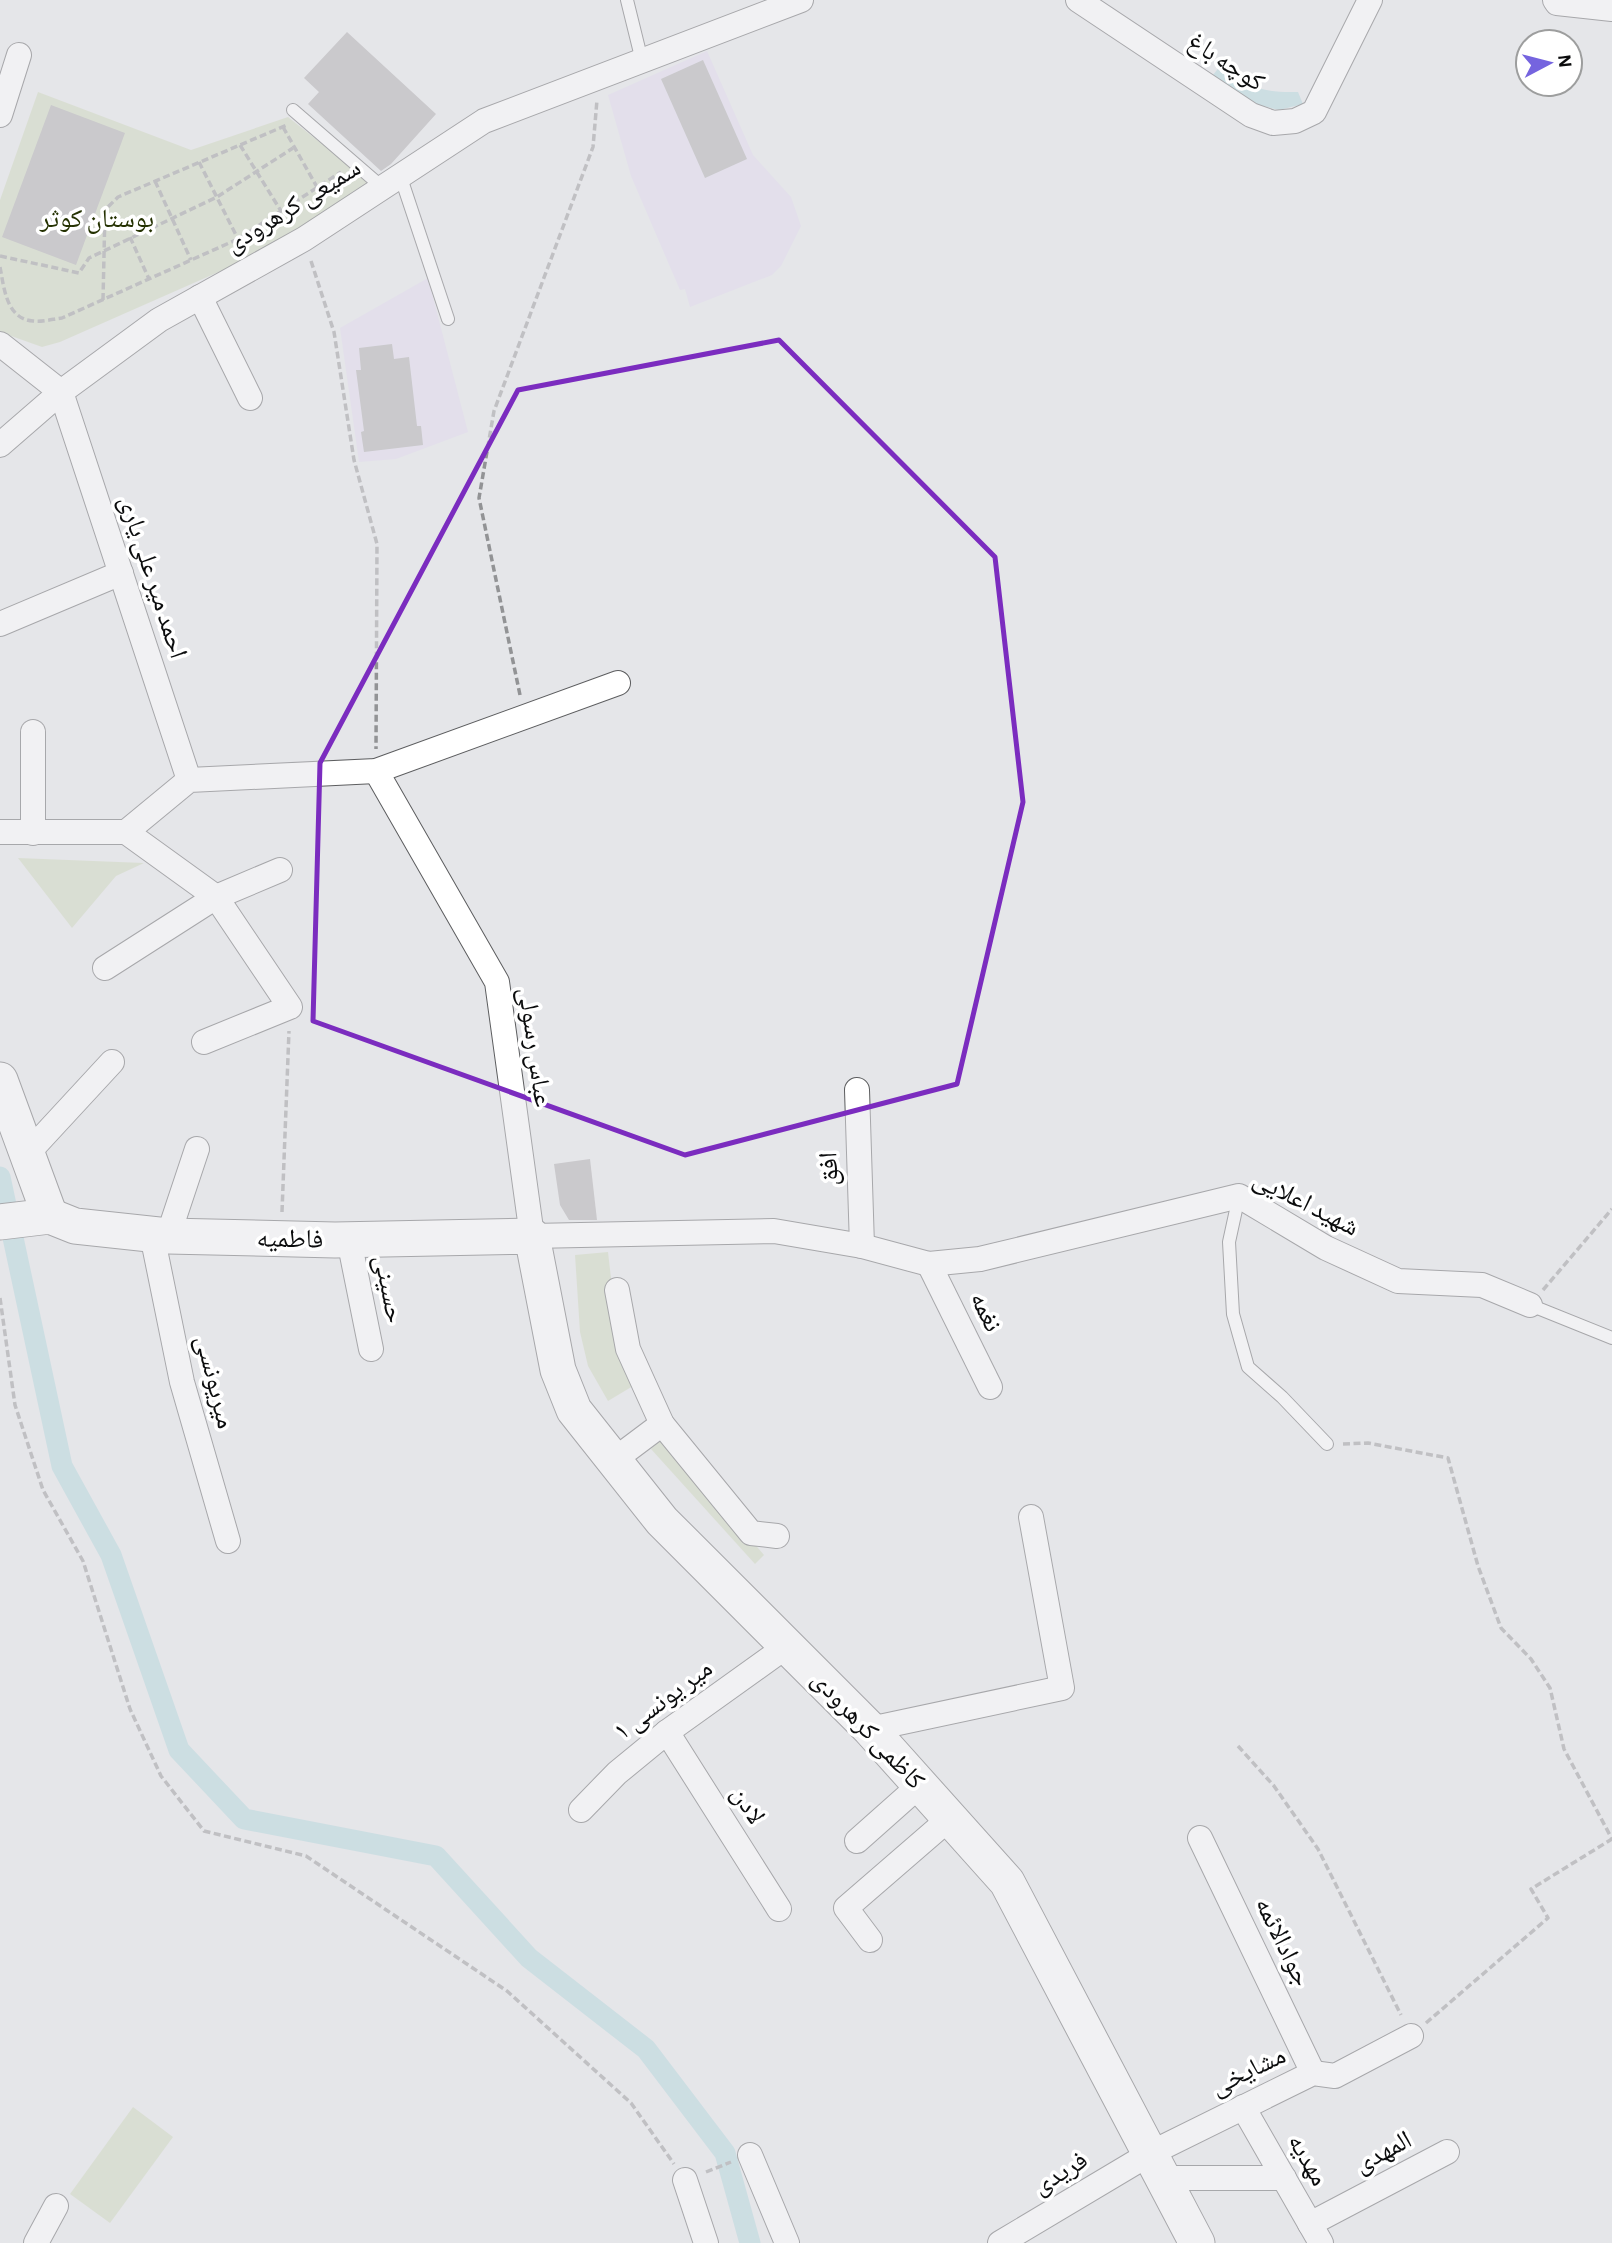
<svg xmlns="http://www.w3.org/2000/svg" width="1612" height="2243" font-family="'Alegreya Sans','Noto Naskh Arabic',sans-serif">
<rect width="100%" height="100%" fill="#e5e6e9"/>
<g fill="#dfd8ed">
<polygon points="707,51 753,155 791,197 801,226 781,266 772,275 690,307 685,289 680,290 631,176 608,95"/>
<polygon points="428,278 468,432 396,459 359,462 340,328"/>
</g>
<g fill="#cbd6b9">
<polygon points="38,92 191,150 288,117 370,182 257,255 60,342 42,347 0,332 0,200"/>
<polygon points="18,858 144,863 116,876 72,928"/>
<polygon points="608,1252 619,1347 633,1386 608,1401 588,1366 580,1332 575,1255"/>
<polygon points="663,1437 764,1555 755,1564 651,1449"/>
<polygon points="133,2107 173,2137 110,2223 70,2194"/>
</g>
<path fill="#aed5da" d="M1220,66C1249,87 1261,93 1298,92L1303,104L1279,110L1256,104L1213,75Z"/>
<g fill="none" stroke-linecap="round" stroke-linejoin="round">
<polyline stroke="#aed5da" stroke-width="21" points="0,1177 62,1466 111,1555 179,1750 244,1819 436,1856 529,1958 646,2049 725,2153 750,2243"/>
</g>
<g fill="#a8a6a8">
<polygon points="347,32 436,114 391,164 381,171 308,104 319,92 304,78"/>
<polygon points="703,60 747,159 705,178 661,79"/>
<polygon points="51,105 125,133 76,265 2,237"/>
<polygon points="392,344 394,359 409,357 417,426 421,426 423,445 364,452 361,432 364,431 356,370 361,370 359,348"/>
<polygon points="590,1159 597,1220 569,1220 560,1205 554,1164"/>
</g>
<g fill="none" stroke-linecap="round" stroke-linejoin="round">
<defs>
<g id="lane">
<polyline points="627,0 642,61"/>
<polyline points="293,110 382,187"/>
<polyline points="400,175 448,319"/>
<polyline points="1239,1196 1229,1242 1233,1314 1248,1367 1282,1397 1327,1444"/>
<polyline points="1530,1305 1612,1338"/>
</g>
<g id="street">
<polyline points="1078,0 1251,115 1273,123 1295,121 1314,112 1370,0"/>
<polyline points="1555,0 1557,3 1612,9"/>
<polyline points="0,115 19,55"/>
<polyline points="200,297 250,398"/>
<polyline points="0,344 61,392 189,780"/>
<polyline points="0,445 61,392 159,320 304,239 484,121 801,0"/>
<polyline points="0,624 121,573"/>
<polyline points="376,771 497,982 532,1236 774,1231 862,1246 929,1264 980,1259 1239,1196 1326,1248 1398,1281 1482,1285 1530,1305"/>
<polyline points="0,832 126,832 189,780 376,771 618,683"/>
<polyline points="126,832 216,897 290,1007 204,1042"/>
<polyline points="33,833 33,732"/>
<polyline points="105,968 216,897 280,870"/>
<polyline points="857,1090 862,1246"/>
<polyline points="27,1154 112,1062"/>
<polyline points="152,1235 182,1382 228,1541"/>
<polyline points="168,1236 197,1149"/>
<polyline points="349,1240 371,1349"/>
<polyline points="929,1264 990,1387"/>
<polyline points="617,1290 628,1349 662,1424 751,1533 777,1536"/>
<polyline points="614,1460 662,1424"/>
<polyline points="870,1729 1062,1688 1031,1517"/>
<polyline points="667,1732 779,1909"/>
<polyline points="581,1810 617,1773 667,1732 787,1646"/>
<polyline points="1200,1838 1313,2073"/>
<polyline points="857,1841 920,1785"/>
<polyline points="870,1940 846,1908 950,1818"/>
<polyline points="1243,2107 1321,2243"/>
<polyline points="750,2155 787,2243"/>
<polyline points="1165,2178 1284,2178"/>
<polyline points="685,2180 706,2243"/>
<polyline points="1310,2224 1447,2152"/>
<polyline points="36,2243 56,2206"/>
<polyline points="1000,2243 1151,2153 1313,2073 1335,2076 1411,2036"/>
</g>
<g id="secondary">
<polyline points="0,1080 50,1216"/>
<polyline points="0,1222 50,1216 75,1226 168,1236 335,1240 532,1236 558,1370 574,1410 662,1521 870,1729 1007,1882 1197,2243"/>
</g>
</defs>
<use href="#lane" stroke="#5c5d5f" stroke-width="14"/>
<use href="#street" stroke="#5c5d5f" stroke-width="26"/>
<use href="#secondary" stroke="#5c5d5f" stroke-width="37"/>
<g stroke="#929395" stroke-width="3.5" stroke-dasharray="7 3.5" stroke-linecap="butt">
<polyline points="283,127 317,187"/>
<polyline points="240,145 281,211"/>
<polyline points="199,162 238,239"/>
<polyline points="155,181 191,260"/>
<polyline points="130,237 149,279"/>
<polyline points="0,256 79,273 89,258 217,197 293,148"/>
<polyline points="311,261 334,332 354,460 377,544 376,749"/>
<path d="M0,267C4,287 6,319 33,321C42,322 53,319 62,318L238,239L341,172"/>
<polyline points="103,300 105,210 118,197 287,125"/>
<polyline points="520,695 479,498 494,411 593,147 597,100"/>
<polyline points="282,1212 289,1031"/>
<polyline points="1543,1290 1612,1209"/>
<polyline points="0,1298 15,1405 43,1490 83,1561 130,1709 161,1776 204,1831 306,1856 507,1991 631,2103 674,2164"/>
<polyline points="1343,1444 1368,1443 1448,1458 1478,1566 1501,1628 1531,1659 1550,1688 1564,1749 1612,1839"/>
<polyline points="1238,1746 1274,1786 1318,1849 1401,2015"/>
<polyline points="1426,2023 1548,1918 1531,1889 1612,1839"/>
<polyline points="706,2172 731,2162"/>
</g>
<use href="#lane" stroke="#fff" stroke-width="12"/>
<use href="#street" stroke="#fff" stroke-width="24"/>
<use href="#secondary" stroke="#fff" stroke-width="35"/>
</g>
<path d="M0 0H1612V2243H0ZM779,340L995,557L1023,802L957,1084L685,1155L313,1021L320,763L518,390Z" fill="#e5e6e9" fill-opacity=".55" fill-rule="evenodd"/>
<path fill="none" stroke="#7b2cbf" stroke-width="5" stroke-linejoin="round" d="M779,340L995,557L1023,802L957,1084L685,1155L313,1021L320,763L518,390Z"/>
<g text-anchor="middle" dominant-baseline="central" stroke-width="7" stroke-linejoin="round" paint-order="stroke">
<g font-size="26" fill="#0b0c0d" stroke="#fff">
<text transform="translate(1226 62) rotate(33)">کوچه باغ</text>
<text transform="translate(293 206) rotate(-32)">سمیعی کرهرودی</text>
<text transform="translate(153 577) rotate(72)">احمد میر علی یاری</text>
<text transform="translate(535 1047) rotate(82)">عباس رسولی</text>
<text transform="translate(829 1169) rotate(-92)">افق</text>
<text transform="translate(1306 1203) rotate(27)">شهید اعلایی</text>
<text transform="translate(290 1239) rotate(1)">فاطمیه</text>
<text transform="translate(389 1289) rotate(79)">حسینی</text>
<text transform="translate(986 1312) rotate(64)">نغمه</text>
<text transform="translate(215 1382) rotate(76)">میریونسی</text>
<text transform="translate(663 1700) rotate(-37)">میر یونسی ۱</text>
<text transform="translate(868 1730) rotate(47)">کاظمی کرهرودی</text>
<text transform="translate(748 1805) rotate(58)">لادن</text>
<text transform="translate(1283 1942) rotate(64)">جوادالائمه</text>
<text transform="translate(1248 2071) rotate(-26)">مشایخی</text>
<text transform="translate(1383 2152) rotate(-28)">المهدی</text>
<text transform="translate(1308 2160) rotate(60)">مهدیه</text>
<text transform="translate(1060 2173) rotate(-31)">فریدی</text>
</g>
<g font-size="26" fill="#253202" stroke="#fff">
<text x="97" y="219">بوستان کوثر</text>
</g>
</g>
<g transform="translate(1549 63) rotate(83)"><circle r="33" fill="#ffffff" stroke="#9d9e9e" stroke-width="2"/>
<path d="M0-5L12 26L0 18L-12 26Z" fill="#7564df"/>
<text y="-10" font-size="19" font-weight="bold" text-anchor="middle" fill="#0b0c0d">N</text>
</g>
</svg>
